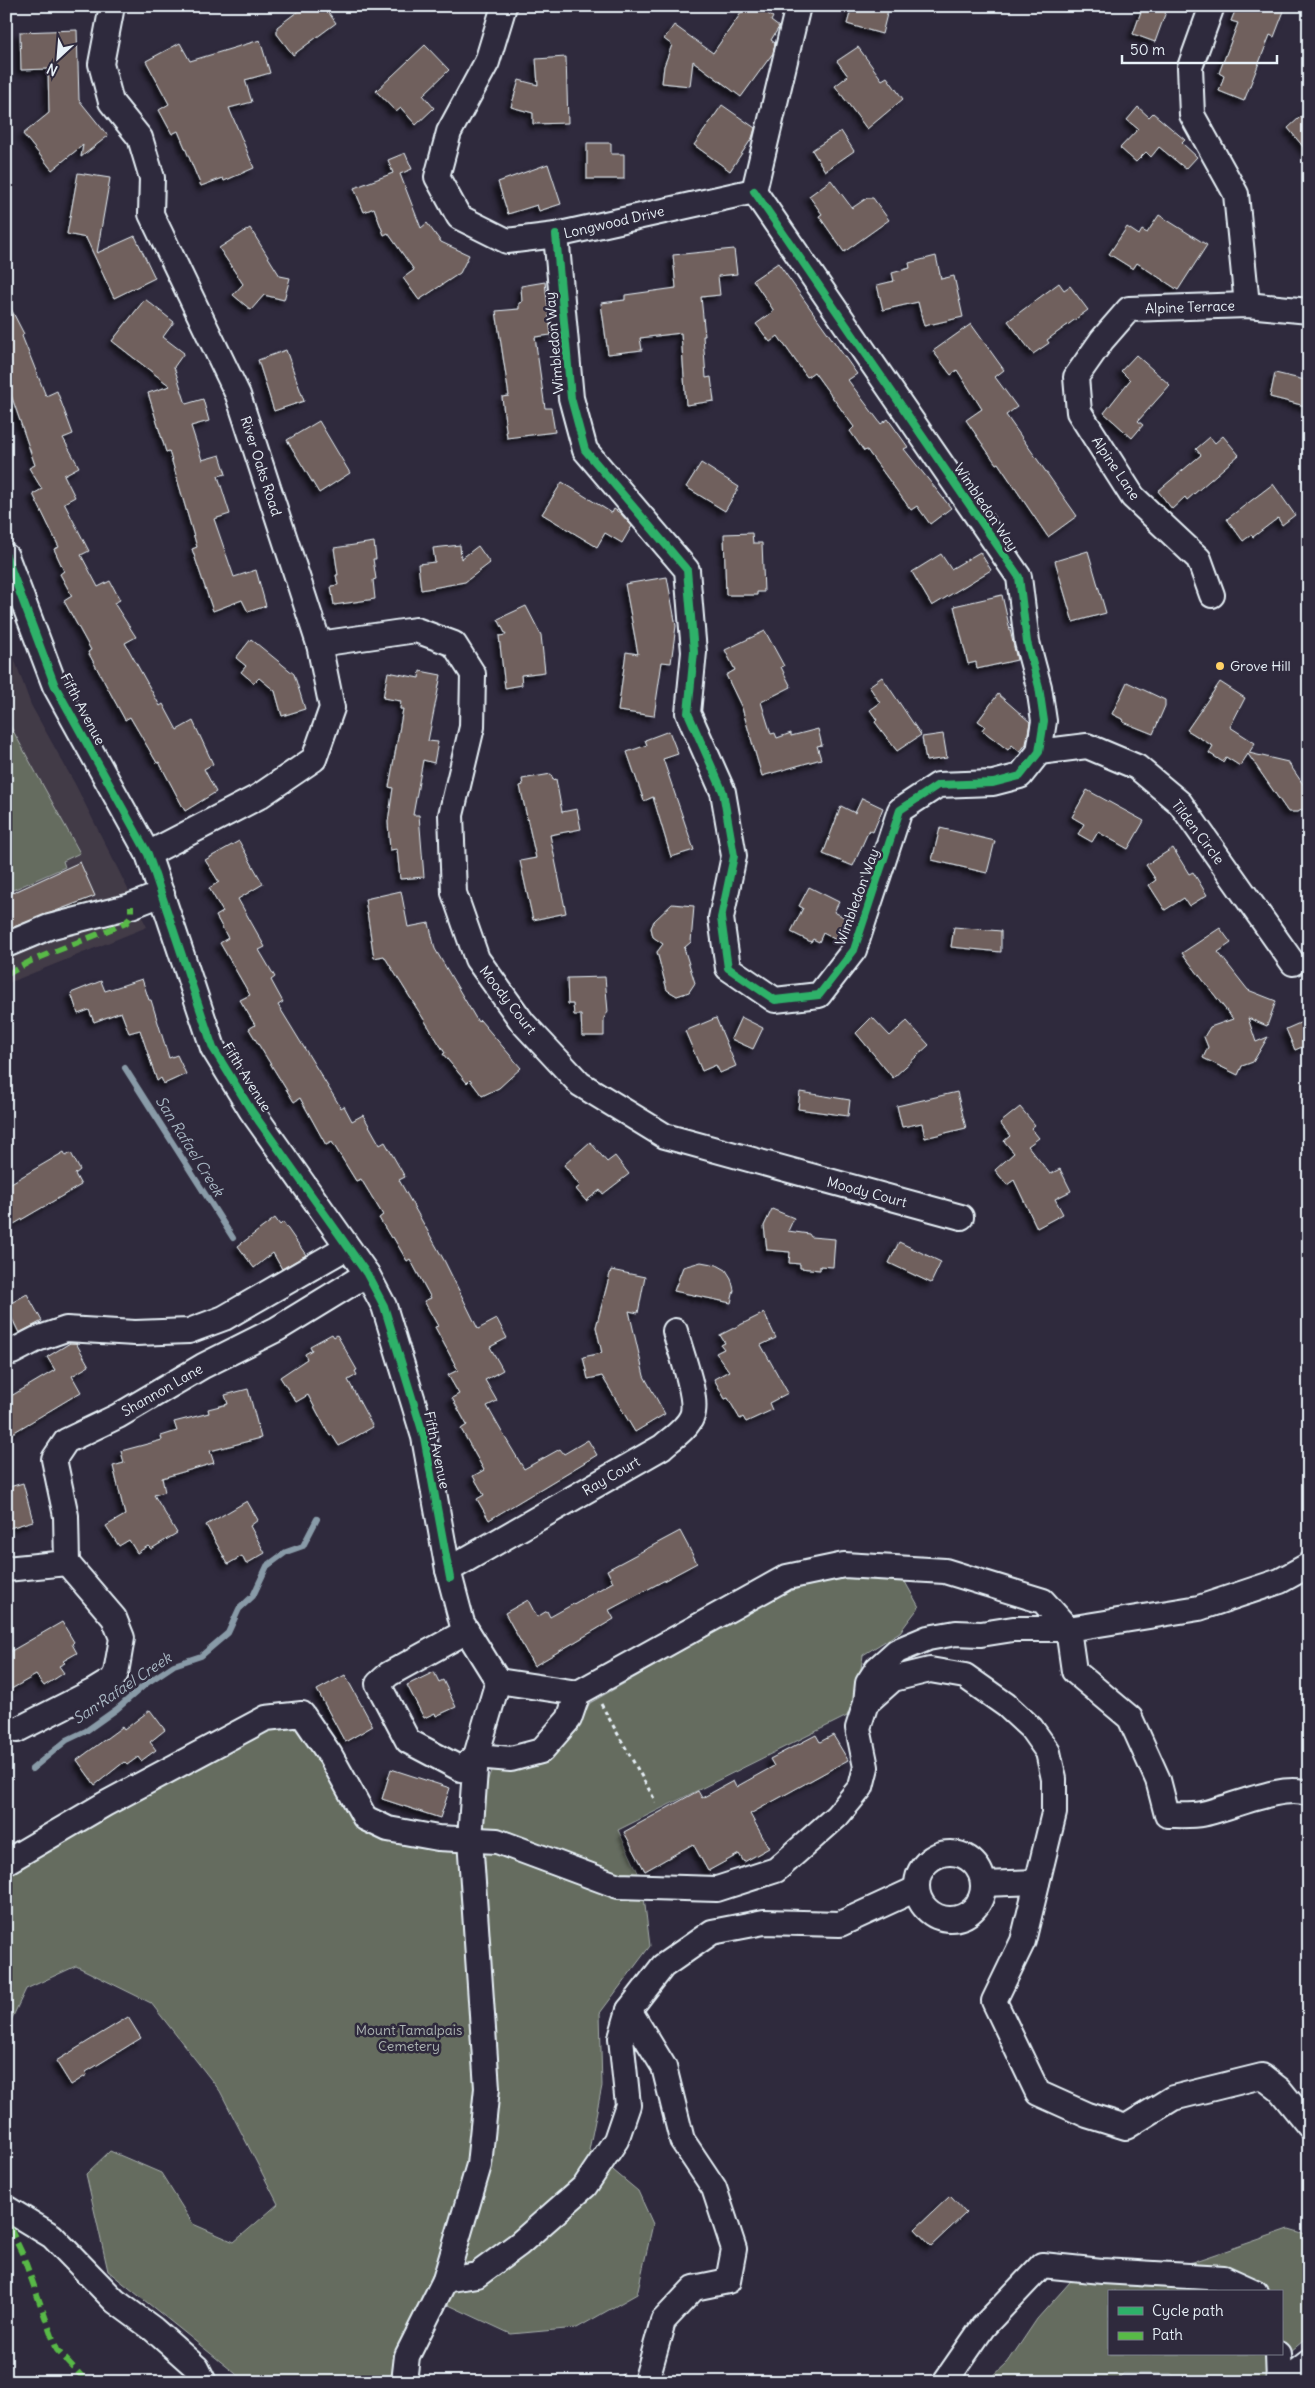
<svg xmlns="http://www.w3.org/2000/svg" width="1315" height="2388" font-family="Delius,sans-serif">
<defs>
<filter id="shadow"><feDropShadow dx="-4.5" dy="4.5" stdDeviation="2.5" flood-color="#0009"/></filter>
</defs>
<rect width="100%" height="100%" fill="#2f2a3d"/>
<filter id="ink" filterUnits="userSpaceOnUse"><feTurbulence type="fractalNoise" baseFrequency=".02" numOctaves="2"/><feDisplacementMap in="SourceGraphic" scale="10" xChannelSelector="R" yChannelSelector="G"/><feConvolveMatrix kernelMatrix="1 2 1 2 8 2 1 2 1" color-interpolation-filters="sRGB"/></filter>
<g filter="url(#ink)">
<polygon fill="#423a47" points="6,636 31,705 75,784 147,927 6,984"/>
<g fill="#656c5f" stroke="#a6aeac" fill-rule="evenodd">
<polygon points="6,718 80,853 63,861 65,867 6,893"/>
<polygon points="844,1577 904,1580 919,1607 900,1632 863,1655 858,1689 847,1716 618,1830 642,1881 650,1946 600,2013 602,2086 589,2150 638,2191 653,2224 637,2294 577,2328 511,2334 423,2293 397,2362 393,2382 246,2382 108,2271 86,2174 110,2151 161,2173 193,2224 234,2242 278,2204 220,2091 151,2003 76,1966 26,1989 6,2031 6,1872 276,1722 300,1725 357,1823 461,1851 491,1771 529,1764 560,1750 590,1703 784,1592"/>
<path d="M1289,2229L1309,2235V2336L1277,2363L1264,2382H1183L1171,2374H1123L1115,2382H987L1008,2362L1037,2319L1071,2281L1193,2262ZM1109,2292H1281V2354H1109Z"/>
</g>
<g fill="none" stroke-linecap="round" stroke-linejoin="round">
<g stroke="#899ba8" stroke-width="6">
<polyline points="125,1068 233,1238"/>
<polyline points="32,1769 67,1740 86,1731 117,1709 147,1683 174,1665 201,1656 228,1633 239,1609 253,1596 267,1566 286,1552 303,1546 317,1519"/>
</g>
</g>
<g fill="#6f615d" stroke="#e8f1f8" filter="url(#shadow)">
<polygon points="305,6 324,6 336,23 293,55 277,34 277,27"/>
<polygon points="746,6 773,6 768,14 773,17 771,21 779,27 771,40 775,43 773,53 741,97 693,61 690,86 662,83 664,66 672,45 664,39 674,25 713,53"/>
<polygon points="852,6 889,6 882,34 847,24"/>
<polygon points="1143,6 1168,6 1155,42 1133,34"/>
<polygon points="1237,6 1271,6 1284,11 1274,37 1270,35 1244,101 1219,91 1224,76 1219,73 1238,23 1231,21"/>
<polygon points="77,30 79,100 108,136 81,157 83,145 52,170 23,134 49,113 48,69 21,70 20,32"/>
<polygon points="260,40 270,73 245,80 252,102 229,108 254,168 224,181 223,178 201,186 178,131 172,134 159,110 169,104 146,61 180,43 190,61"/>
<polygon points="425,45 449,70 423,95 434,108 416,125 401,108 396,112 376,91"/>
<polygon points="858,47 882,80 887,77 903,99 867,129 835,86 848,76 837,61"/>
<polygon points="566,57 568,123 533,124 533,113 511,107 519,80 538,85 536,59"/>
<polygon points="722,105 755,128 752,138 730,171 694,145"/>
<polygon points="1138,107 1149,117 1153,113 1185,140 1182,143 1197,157 1186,169 1159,147 1151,157 1146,152 1136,162 1120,148 1138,129 1127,120"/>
<polygon points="1309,109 1309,154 1288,128"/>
<polygon points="841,131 854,151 825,171 812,150"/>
<polygon points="587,143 611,143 611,154 624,154 624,179 587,179"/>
<polygon points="405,153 412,169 400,174 421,228 427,223 441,242 469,255 460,273 419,300 403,278 414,270 388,233 384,235 374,208 364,212 354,188 393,173 388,160"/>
<polygon points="548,164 561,204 539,211 537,205 508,214 498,182"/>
<polygon points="78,173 110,178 97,253 135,236 155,278 114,298 86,238 67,234"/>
<polygon points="831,180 852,208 867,198 873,198 889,220 844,252 819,216 822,214 809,196"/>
<polygon points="1159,215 1207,245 1178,290 1137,263 1133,269 1109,254 1127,227 1139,235 1142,230 1147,233"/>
<polygon points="250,228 280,276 290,278 284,300 264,295 251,310 233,295 243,284 219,248"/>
<polygon points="734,249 737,274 718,276 720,295 701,297 705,336 703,336 706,378 711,377 714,401 686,405 681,333 640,338 642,350 608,354 601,303 625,300 625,295 676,288 673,255"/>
<polygon points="936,256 941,279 954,276 963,317 924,326 918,302 883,310 877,285 894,281 892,273 910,268 909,263"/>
<polygon points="778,263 857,374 848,380 881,424 888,419 908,447 904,449 951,508 930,524 917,506 911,510 867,450 864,451 850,431 854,427 814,372 807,377 778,336 770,342 756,324 774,311 753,280"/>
<polygon points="545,282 551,335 535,337 545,408 551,408 555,432 507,438 502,397 509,396 496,311 519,309 519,303 522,302 521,286"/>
<polygon points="1059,283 1064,290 1070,286 1088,310 1047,340 1049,343 1033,354 1008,321"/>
<polygon points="6,299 24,334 22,336 46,396 57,391 73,434 63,438 79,467 64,475 75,497 64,503 89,551 81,555 98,587 110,581 120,600 114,603 136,637 125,643 160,706 163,704 177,730 193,721 213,764 204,769 216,792 185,811 159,762 157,763 130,717 125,720 88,652 91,650 64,601 72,596 60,574 64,571 54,549 59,547 33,494 42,489 29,468 35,465 6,380"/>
<polygon points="145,299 174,322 163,337 184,353 174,367 186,404 203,399 209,421 191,426 202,460 220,455 226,474 218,476 230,514 214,519 234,577 256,570 266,606 248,612 242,600 213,611 192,549 197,547 169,451 166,452 148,393 170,386 112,341"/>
<polygon points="971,324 1004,370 995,377 1017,407 1006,415 1077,516 1048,537 998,463 996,464 966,420 982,409 957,370 951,375 933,351"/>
<polygon points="286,350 304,401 274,411 258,360"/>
<polygon points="1136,355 1170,385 1138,421 1143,425 1132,438 1104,413 1130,380 1121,371"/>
<polygon points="1275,373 1309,381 1309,407 1270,397"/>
<polygon points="319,421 350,473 319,493 287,440"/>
<polygon points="1223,436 1239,455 1187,500 1185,497 1172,509 1158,491 1201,455 1196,449 1210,437 1215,443"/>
<polygon points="701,463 739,487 725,511 686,487"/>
<polygon points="562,482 612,513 614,509 620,513 632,526 622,543 605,533 597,547 542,514"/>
<polygon points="1273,484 1295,515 1282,525 1278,518 1253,537 1251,535 1243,541 1227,519"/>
<polygon points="752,533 753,543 762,543 764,592 757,592 757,595 726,595 724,534"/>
<polygon points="374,542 376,559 373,559 376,579 373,580 375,599 334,605 331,586 338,585 336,575 338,575 334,548"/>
<polygon points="460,545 461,559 478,546 490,563 465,582 421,590 418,564 435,562 433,548"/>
<polygon points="1088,551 1106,613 1073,622 1055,561"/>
<polygon points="980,552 991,570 932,606 912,572 941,554 951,569"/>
<polygon points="667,577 676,626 671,663 662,662 654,716 618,711 626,652 638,654 625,584"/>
<polygon points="1002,595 1017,660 977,669 976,662 968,664 954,606"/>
<polygon points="526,606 541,635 545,672 521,675 522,685 505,688 499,636 506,635 498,619"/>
<polygon points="765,631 784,666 781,667 791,687 761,702 771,734 775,733 777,738 791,733 791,736 818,729 822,745 817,746 821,759 762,776 742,708 726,675 735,670 725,650"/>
<polygon points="251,639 294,674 305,709 282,716 275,691 259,678 254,683 241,672 246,666 236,658"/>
<polygon points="420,671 441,675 428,741 438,742 434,763 423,760 413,815 419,815 424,877 400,879 397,849 390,850 388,822 393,788 389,787 403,709 400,709 401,701 383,698 388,672 419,678"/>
<polygon points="882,677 921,735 897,751 875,722 877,720 870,710 880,703 869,686"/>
<polygon points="1127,682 1165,700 1165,706 1153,734 1123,722 1124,720 1112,714"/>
<polygon points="1220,682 1245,698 1230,727 1255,743 1249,753 1288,762 1309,793 1308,806 1298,812 1288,812 1248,754 1240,766 1226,757 1223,762 1209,753 1213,746 1187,730"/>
<polygon points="998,694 1030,722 1026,744 1020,752 1012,745 1008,750 982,730 985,726 978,721"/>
<polygon points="669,731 678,754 663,759 694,850 671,857 653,797 644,801 627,752 647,745 645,740"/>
<polygon points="943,734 947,758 926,761 922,737"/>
<polygon points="551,774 553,780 556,779 562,812 577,809 581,829 550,835 566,913 533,920 520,861 536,858 520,786 523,785 522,779"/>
<polygon points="1087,790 1144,821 1128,849 1098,832 1092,842 1078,834 1084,824 1072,817"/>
<polygon points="862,798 883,808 873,832 869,830 853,866 823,854 841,806 855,813"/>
<polygon points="940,828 995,841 987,873 932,860"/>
<polygon points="239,841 263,884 238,899 265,947 259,950 275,977 271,980 283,1002 278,1005 341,1108 344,1106 352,1121 363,1115 380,1145 385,1142 405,1177 399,1180 445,1262 478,1329 497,1319 507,1338 490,1347 503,1370 485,1380 497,1401 487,1406 503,1434 524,1469 560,1449 564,1454 588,1440 597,1455 489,1520 477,1499 484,1495 473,1476 484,1470 461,1429 467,1425 452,1398 459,1394 448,1375 458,1370 435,1327 438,1326 424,1301 431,1298 410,1259 407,1261 393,1237 391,1238 379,1218 383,1215 361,1179 356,1181 332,1142 326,1145 300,1098 294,1102 249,1029 255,1025 240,1000 250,995 220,943 228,938 216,916 223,912 209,888 219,882 205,860"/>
<polygon points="1173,848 1189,874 1193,872 1207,895 1189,906 1184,898 1165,910 1149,885 1156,880 1146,865"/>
<polygon points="80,862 95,896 6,930 6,896"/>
<polygon points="809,887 839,902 834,912 850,920 840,942 823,933 819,942 813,939 811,942 791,932 803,908 799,906"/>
<polygon points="401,891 408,927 429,923 435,949 478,1022 480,1020 521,1068 499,1088 482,1096 470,1080 467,1083 443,1054 445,1053 384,956 374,958 365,899"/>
<polygon points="672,904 694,906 691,942 684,948 695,983 689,992 677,996 667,990 657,952 663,944 653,937 651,928 654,921"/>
<polygon points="954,927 1001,931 1001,952 951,947"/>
<polygon points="1220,928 1231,943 1218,952 1248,990 1276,1001 1267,1026 1248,1018 1256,1042 1268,1037 1253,1062 1242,1066 1238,1075 1203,1058 1208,1047 1204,1037 1210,1027 1233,1019 1182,953"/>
<polygon points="605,977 608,1012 604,1018 604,1036 582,1036 581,1015 574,1015 573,1004 568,1004 567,978"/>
<polygon points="142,979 149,1000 151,1000 169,1058 177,1055 186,1074 164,1084 161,1078 157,1081 140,1030 129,1033 121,1012 94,1022 89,1010 78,1014 71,993 101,981 105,991"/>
<polygon points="741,1017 763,1028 753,1049 731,1039"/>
<polygon points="872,1017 890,1036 907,1021 929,1045 893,1078 856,1033"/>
<polygon points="716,1018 736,1066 720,1073 716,1065 702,1071 685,1031"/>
<polygon points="1309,1019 1309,1044 1295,1050 1286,1029"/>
<polygon points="800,1092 850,1100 848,1116 798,1109"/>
<polygon points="957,1092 966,1128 925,1138 922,1123 902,1127 897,1106"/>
<polygon points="1020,1107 1035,1125 1031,1128 1039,1138 1028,1146 1050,1174 1060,1169 1071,1191 1055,1199 1063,1214 1037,1228 1014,1180 1007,1185 995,1170 1014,1153 1004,1141 1010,1136 1000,1123"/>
<polygon points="590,1142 607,1162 615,1156 629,1174 603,1194 600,1190 586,1201 576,1189 580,1186 564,1165"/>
<polygon points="64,1152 66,1156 71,1153 80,1170 75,1174 81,1185 14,1224 12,1222 6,1226 6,1186"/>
<polygon points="772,1209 794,1218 788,1231 809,1234 811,1237 835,1239 833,1267 820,1266 820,1270 800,1268 800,1264 789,1263 790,1252 767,1250 764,1226"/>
<polygon points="275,1218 280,1225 283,1222 306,1255 282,1269 273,1253 254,1268 238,1246"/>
<polygon points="899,1242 941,1262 931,1283 889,1263"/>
<polygon points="701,1262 717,1265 726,1270 731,1278 734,1290 731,1303 674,1291 683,1267"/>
<polygon points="611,1270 645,1277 638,1313 629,1311 644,1376 665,1414 635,1432 602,1376 588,1379 583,1357 602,1353 596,1327"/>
<polygon points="27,1294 42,1321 19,1333 6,1306"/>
<polygon points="764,1313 776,1338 761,1345 788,1393 769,1403 772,1410 746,1422 743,1417 740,1419 728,1398 725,1399 714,1379 729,1371 716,1353 724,1349 721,1345 725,1343 720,1335"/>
<polygon points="332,1334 334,1337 337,1335 357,1370 355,1371 357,1375 348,1380 373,1427 339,1446 332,1435 330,1436 308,1395 296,1402 280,1377 307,1359 305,1354 312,1350 310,1346"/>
<polygon points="70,1343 76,1343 89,1366 72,1376 81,1392 6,1437 6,1399 55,1370 47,1357"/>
<polygon points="248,1389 261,1438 210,1451 214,1463 162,1478 165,1492 154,1495 177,1533 151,1549 148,1546 137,1553 129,1540 119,1546 106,1526 125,1515 113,1466 124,1463 121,1451 162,1440 161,1436 177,1431 174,1422 209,1413 208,1409 228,1404 225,1395"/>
<polygon points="23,1483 33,1521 6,1529 6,1488"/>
<polygon points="247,1501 258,1520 250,1526 265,1553 246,1564 242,1556 228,1564 206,1525"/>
<polygon points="680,1531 697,1563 609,1610 614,1619 534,1666 505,1613 528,1600 537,1617 547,1611 550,1617 613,1582 607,1570"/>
<polygon points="62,1622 74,1642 72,1644 77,1653 63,1661 65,1663 59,1666 64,1673 44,1686 36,1675 6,1692 6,1654"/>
<polygon points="434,1672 439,1682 443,1680 456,1707 436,1716 435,1713 424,1718 407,1685"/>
<polygon points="345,1675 373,1726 345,1742 317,1690"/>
<polygon points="150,1710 165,1730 150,1742 156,1750 141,1761 138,1757 127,1765 124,1762 95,1785 77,1760 122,1727 124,1730"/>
<polygon points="816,1735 820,1742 833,1735 848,1760 750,1814 769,1848 744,1862 739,1854 708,1871 693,1844 645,1871 624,1832 698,1791 702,1798 733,1781 736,1787 774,1766 770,1759"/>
<polygon points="391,1769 450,1788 440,1818 382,1799"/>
<polygon points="128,2017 141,2038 86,2072 87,2075 71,2085 56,2061"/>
<polygon points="950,2196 966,2213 931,2246 915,2229"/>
</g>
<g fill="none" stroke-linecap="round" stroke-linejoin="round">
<defs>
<g id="minor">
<polyline points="112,6 101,64 111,102 140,138 152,178 151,214 238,395 319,644 332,708 314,759 258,797 148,854"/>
<polyline points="504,6 487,62 449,132 437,177 459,217 507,241 556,235 754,191"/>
<polyline points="1212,6 1190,67 1192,115 1236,194 1247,305"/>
<polyline points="754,191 798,6"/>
<polyline points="556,235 571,398 585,450 687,570 694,652 688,713 723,792 734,856 721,918 728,968 775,1000 819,995 854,950 900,810 938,785 993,783 1020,776 1039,752 1044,721 1039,687 1027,642 1019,577 754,191"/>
<polyline points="6,556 55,686 148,854 213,1048 251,1110 367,1274 384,1306 424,1437 448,1570 462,1623 498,1681 476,1756 470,1839 487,2088 479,2165 445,2280 407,2356 404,2382"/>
<polyline points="1212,595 1199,559 1133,497 1079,412 1076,377 1102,340 1129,309 1247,305 1309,311"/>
<polyline points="319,644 416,630 454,644 473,674 472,727 451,815 454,893 477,959 523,1023 580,1084 665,1136 961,1217"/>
<polyline points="1039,752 1087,746 1137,767 1180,803 1293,963"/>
<polyline points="6,945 49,927 131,906 162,894"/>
<polyline points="12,1352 37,1339 66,1329 135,1333 189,1331 224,1318 347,1247"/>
<polyline points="67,1563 66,1516 54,1459 66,1441 118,1416 203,1366 277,1329 367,1274"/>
<path d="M1309,1565L1280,1581L1199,1608L1068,1629L1074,1671L1130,1718L1158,1780L1167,1815C1178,1815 1191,1816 1202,1814C1228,1809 1285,1782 1309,1794"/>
<polyline points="6,1569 67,1563"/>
<path d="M448,1570L662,1447C672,1438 687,1429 692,1416C699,1398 680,1351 675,1331"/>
<polyline points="467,1631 389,1674 378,1684 408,1741 461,1769 476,1756 511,1759 541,1751 569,1719 578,1693 787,1577 844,1565 945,1571 1043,1601 1068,1629 1013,1629 981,1634 956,1633 928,1638 897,1651 877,1669 868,1683 866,1703"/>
<polyline points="498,1681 578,1693"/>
<polyline points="17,1730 94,1691 112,1680 116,1673 122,1638 114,1618 67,1563"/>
<circle cx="950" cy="1886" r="33"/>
<polyline points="6,1862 105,1804 266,1718 302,1714 330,1755 365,1818 388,1829 438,1838 497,1841 618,1886 717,1889 776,1870 837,1816 861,1787 866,1767 858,1728 866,1703 893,1679 930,1670 965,1676 1006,1705 1031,1728 1048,1752 1054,1779 1054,1813 1023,1941 994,2001 1038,2093 1087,2115 1126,2127 1173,2098 1262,2076 1280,2090 1309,2126"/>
<polyline points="983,1884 1037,1882"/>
<polyline points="629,2010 664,2067 682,2140 714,2188 734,2249 728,2281 694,2288 663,2321 646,2382"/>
<polyline points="6,2208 52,2236 115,2301 153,2329 197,2368 204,2382"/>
<polyline points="445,2280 477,2275 519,2244 585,2186 616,2140 628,2105 621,2038 629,2010 663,1966 712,1932 764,1922 840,1924 916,1889"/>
<polyline points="1278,2354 1279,2382"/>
<polyline points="945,2382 983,2327 1042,2265 1102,2271 1224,2278 1255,2292"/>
<polyline points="1283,2382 1309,2362"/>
</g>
</defs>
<use href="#minor" stroke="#e8f1f8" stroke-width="28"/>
<g stroke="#e8f1f8" stroke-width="3" stroke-dasharray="4 4" stroke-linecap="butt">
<polyline points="601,1704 656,1802"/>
<polyline points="606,2382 626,2374"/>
</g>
<use href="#minor" stroke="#2f2a3d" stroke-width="24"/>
<g stroke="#58b947" stroke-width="6" stroke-dasharray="12 6" stroke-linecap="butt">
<polyline points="6,975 31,961 126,923 131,915 131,906"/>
<polyline points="8,2209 9,2226 22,2253 57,2350 87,2382"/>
</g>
<defs>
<g id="cycleway">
<polyline points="556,235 571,398 585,450 687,570 694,652 688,713 723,792 734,856 721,918 728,968 775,1000 819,995 854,950 900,810 938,785 993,783 1020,776 1039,752 1044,721 1039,687 1027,642 1019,577 754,191"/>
<polyline points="6,556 55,686 148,854 213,1048 251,1110 367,1274 384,1306 424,1437 450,1578"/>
</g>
</defs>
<use href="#cycleway" stroke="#2f2a3d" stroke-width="11"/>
<use href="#cycleway" stroke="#2db169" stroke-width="8"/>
</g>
</g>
<circle fill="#ffd166" stroke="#2f2a3d" stroke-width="2" cx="1220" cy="666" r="5"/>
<g text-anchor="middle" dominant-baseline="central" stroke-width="5" stroke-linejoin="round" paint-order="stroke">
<g font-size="14" fill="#e8f1f8" stroke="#2f2a3d">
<text transform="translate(614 222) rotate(-13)">Longwood Drive</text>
<text transform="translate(1190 307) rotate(-2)">Alpine Terrace</text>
<text transform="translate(554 343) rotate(-95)">Wimbledon Way</text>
<text transform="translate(261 466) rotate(72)">River Oaks Road</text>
<text transform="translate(1116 468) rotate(56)">Alpine Lane</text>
<text transform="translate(986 507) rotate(56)">Wimbledon Way</text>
<text transform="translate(83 709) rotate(62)">Fifth Avenue</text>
<text transform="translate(1198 832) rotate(53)">Tilden Circle</text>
<text transform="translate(857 897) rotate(-70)">Wimbledon Way</text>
<text transform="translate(508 1000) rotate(52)">Moody Court</text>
<text transform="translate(247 1077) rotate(58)">Fifth Avenue</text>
<text transform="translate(867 1192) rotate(15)">Moody Court</text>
<text transform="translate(162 1390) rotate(-30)">Shannon Lane</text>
<text transform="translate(437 1450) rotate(78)">Fifth Avenue</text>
<text transform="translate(611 1476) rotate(-30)">Ray Court</text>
</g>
<g font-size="14" fill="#e8f1f8" stroke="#2f2a3d" text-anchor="start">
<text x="1230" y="666">Grove Hill</text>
</g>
<g font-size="14" fill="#adb5b3" stroke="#2f2a3d">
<text x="409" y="2030">Mount Tamalpais<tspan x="409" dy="16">Cemetery</tspan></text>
</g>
<g font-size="15" font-style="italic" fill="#a8b7c3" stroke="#2f2a3d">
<text transform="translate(190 1146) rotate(58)">San Rafael Creek</text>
<text transform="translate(122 1688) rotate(-34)">San Rafael Creek</text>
</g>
</g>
<rect width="1315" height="2388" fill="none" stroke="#2f2a3d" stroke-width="25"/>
<rect x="12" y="12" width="1290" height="2363" fill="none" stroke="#e8f1f8" stroke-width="2" filter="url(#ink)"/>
<rect x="1108" y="2290" width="175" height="65" fill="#2f2a3d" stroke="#797a88"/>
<rect x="1118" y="2307" width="25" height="8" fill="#2db169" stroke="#797a88"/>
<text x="1152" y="2316" font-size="15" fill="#e8f1f8">Cycle path</text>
<rect x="1118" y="2332" width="25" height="8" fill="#58b947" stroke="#797a88"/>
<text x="1152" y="2340" font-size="15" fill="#e8f1f8">Path</text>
<g transform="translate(58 58) rotate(206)" stroke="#2f2a3d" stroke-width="4" paint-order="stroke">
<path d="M0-4L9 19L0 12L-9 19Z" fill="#e8f1f8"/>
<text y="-8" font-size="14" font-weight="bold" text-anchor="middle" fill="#e8f1f8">N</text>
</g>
<path d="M1122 55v8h155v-8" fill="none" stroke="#e8f1f8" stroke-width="2.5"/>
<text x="1130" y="55" font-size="15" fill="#e8f1f8" stroke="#2f2a3d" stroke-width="4" paint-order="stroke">50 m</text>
</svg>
